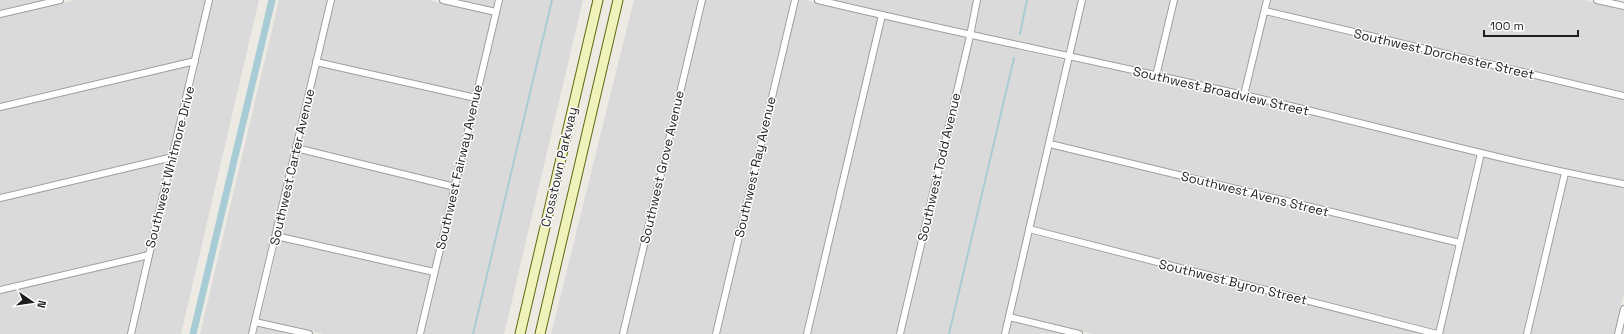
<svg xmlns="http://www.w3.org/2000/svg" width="1624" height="334" font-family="'Space Grotesk',sans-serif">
<rect width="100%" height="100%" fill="#edeae4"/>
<g fill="#dbdada">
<polygon points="0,0 46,0 0,11"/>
<polygon points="75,0 206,0 192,58 0,103 0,18"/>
<polygon points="213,0 259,0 181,334 135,334 152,255 177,159"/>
<polygon points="279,0 327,0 248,334 200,334"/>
<polygon points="335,0 429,0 492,15 473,94 320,60"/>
<polygon points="458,0 495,0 493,8"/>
<polygon points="503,0 583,0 504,334 423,334"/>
<polygon points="634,0 698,0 619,334 551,334"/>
<polygon points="706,0 791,0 712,334 626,334"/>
<polygon points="798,0 804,0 878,17 803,334 720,334"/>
<polygon points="833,0 974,0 967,31"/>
<polygon points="981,0 1079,0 1066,53 975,33"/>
<polygon points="1086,0 1170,0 1153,72 1073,55"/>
<polygon points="1178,0 1263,0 1241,91 1160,74"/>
<polygon points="1271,0 1584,0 1624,10 1624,92 1269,9"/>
<polygon points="1267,16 1624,99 1624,181 1565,170 1248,93"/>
<polygon points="885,19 966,38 896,334 811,334"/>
<polygon points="973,39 1064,60 1002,334 903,334"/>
<polygon points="1072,61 1243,98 1476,155 1457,239 1054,141"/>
<polygon points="190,65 169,154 0,194 0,110"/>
<polygon points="319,66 471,100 452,183 300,146"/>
<polygon points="1052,148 1455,246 1436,330 1033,227"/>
<polygon points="299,152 450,189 432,268 280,234"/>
<polygon points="1483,157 1560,175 1523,334 1442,334"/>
<polygon points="168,162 145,252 0,286 0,201"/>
<polygon points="1568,177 1624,187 1624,293 1614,334 1531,334"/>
<polygon points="1031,234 1424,334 1093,334 1013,315"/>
<polygon points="279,240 430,275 416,334 323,334 260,319"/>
<polygon points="144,259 128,334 0,334 0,293"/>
<polygon points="1012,321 1065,334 1009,334"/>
<polygon points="258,326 294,334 256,334"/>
</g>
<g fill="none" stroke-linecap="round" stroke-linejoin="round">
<g stroke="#a8ccd6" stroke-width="2">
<polyline points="1020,34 1027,0"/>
<polyline points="473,334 552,0"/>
<polyline points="949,334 1014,58"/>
</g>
<polyline stroke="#a8ccd6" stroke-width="7" points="193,334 272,0"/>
<defs>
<g id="minor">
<polyline points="443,0 496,12"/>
<path d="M818,0C960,34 1102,62 1244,95C1371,124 1496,160 1624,184"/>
<polyline points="1597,0 1624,6"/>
<polyline points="1265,11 1624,96"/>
<polyline points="0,14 60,0"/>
<polyline points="316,62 476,98"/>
<polyline points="1156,76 1174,0"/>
<polyline points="1244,95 1267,0"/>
<polyline points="0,107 195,61"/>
<polyline points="1050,144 1460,243"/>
<polyline points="296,148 455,187"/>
<polyline points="0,198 173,157"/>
<polyline points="1029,229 1437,334"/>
<polyline points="276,236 434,272"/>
<polyline points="0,290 149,255"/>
<polyline points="1009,317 1079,334"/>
<polyline points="255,322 309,334"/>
<polyline points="131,334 149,255 209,0"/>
<polyline points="252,334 331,0"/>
<polyline points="420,334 499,0"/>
<polyline points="623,334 702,0"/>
<polyline points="716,334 795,0"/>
<polyline points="807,334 882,15"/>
<polyline points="900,334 970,36 977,0"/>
<polyline points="1005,334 1082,0"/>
<polyline points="1439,334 1481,153"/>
<polyline points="1527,334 1565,173"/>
<polyline points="1618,334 1624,309"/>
</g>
<g id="secondary">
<polyline points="520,334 598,0"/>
<polyline points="540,334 618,0"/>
</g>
</defs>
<use href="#minor" stroke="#9e9e9e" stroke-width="8"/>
<use href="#secondary" stroke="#5f6810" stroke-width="11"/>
<use href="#minor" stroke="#fff" stroke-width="6"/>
<use href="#secondary" stroke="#f0f2bc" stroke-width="9"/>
</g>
<g text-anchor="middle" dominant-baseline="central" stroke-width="3" stroke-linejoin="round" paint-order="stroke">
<g font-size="13" fill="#1d1d1d" stroke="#fff">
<text transform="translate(1444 54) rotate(13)">Southwest Dorchester Street</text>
<text transform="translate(1221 91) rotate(13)">Southwest Broadview Street</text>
<text transform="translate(170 167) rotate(-76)">Southwest Whitmore Drive</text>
<text transform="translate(292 167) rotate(-77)">Southwest Carter Avenue</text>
<text transform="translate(459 167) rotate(-77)">Southwest Fairway Avenue</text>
<text transform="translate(559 167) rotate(-77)">Crosstown Parkway</text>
<text transform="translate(662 167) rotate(-77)">Southwest Grove Avenue</text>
<text transform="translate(755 167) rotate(-77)">Southwest Ray Avenue</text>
<text transform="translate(939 167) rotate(-77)">Southwest Todd Avenue</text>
<text transform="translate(1255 194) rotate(14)">Southwest Avens Street</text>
<text transform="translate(1233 282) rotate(14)">Southwest Byron Street</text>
</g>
</g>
<g transform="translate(32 302) rotate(103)" stroke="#ffffff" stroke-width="3" paint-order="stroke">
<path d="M0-3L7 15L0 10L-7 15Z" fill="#1d1d1d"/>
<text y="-6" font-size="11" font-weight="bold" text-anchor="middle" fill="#1d1d1d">N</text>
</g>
<path d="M1484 30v6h94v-6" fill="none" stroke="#1d1d1d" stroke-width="2"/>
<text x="1490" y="30" font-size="12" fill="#1d1d1d" stroke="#ffffff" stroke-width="3" paint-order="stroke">100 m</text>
</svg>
